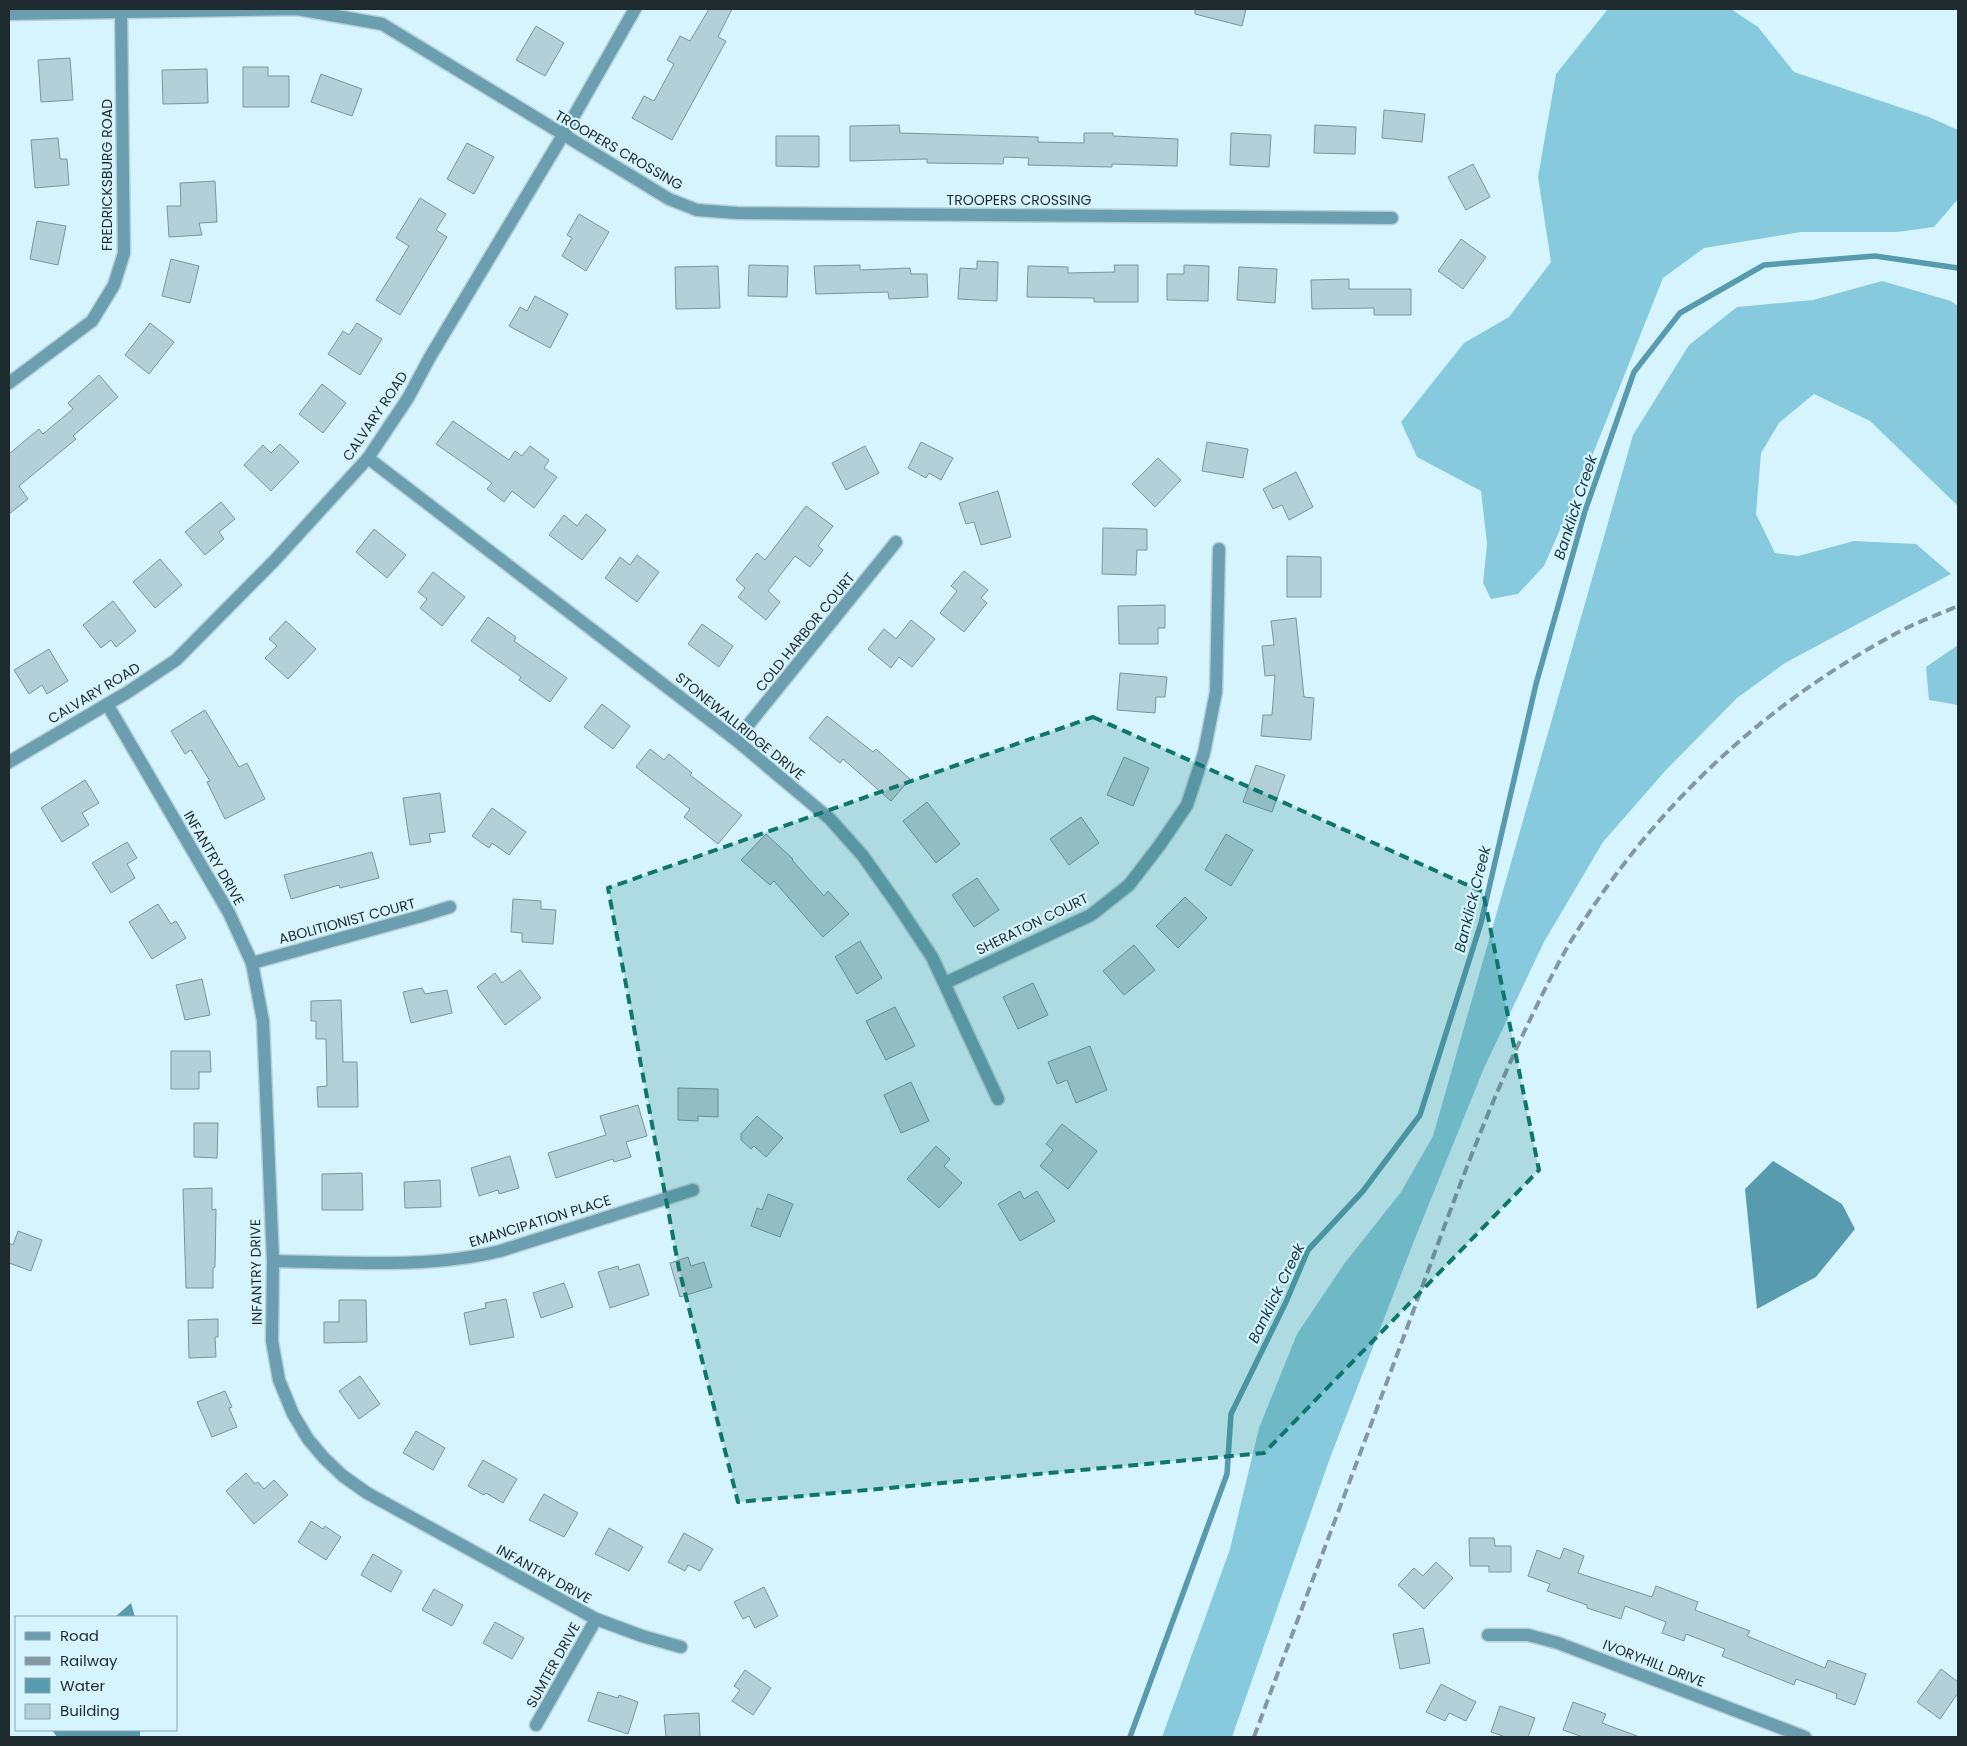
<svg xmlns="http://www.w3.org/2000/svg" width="1967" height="1746" font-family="Poppins,sans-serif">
<rect width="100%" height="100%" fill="#d6f4fe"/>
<g fill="#87cade">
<polygon points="1608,9 1731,9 1758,27 1794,72 1929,117 1958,130 1958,199 1934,227 1897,232 1801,232 1704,248 1663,278 1589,464 1544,566 1518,594 1491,599 1483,583 1487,544 1481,491 1417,457 1401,422 1464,343 1509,317 1551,262 1538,177 1556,74"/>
<polygon points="1882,281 1951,301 1958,306 1958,506 1870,421 1814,394 1779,423 1761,453 1756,514 1775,553 1798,556 1854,541 1916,544 1951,574 1785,663 1737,698 1666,770 1603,842 1544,942 1484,1068 1416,1236 1330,1458 1232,1737 1162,1737 1230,1549 1259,1428 1297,1334 1344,1264 1401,1192 1433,1136 1633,435 1689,345 1737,307 1813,300"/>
<polygon points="1958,645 1958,705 1929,700 1926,667"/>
</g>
<g fill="#589bae">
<polygon points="1773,1161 1842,1204 1855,1229 1816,1277 1757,1309 1745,1189"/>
<polygon points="131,1603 135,1617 115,1617"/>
<polygon points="52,1730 140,1730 140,1737 57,1737"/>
</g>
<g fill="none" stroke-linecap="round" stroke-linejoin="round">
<polyline stroke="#589bae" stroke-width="5.5" points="1130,1737 1227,1474 1231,1414 1286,1302 1308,1250 1363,1191 1420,1115 1481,923 1536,684 1585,511 1634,372 1680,313 1764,265 1875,256 1958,268"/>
</g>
<g fill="#b3d0d9" stroke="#79959e">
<polygon points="709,9 732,9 718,37 726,41 672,140 632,118 644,96 654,101 674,64 667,60 680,36 690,41"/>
<polygon points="1195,9 1246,9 1242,26 1195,14"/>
<polygon points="536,26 564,43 545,76 516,60"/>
<polygon points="70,58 73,100 41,102 38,60"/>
<polygon points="243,67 268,67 268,76 289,76 289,107 243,107"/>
<polygon points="207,69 208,103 163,104 162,70"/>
<polygon points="321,74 362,89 352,116 311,102"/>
<polygon points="1384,110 1425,114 1422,142 1382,138"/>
<polygon points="899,125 900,133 1038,137 1038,142 1084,143 1084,133 1113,133 1113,136 1178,139 1177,166 1112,164 1112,167 1028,165 1029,158 1004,157 1003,164 927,163 927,159 850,161 850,126"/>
<polygon points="1315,125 1356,127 1355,154 1314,153"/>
<polygon points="1231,133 1271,135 1269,167 1230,165"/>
<polygon points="776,136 819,136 819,167 776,166"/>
<polygon points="58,138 60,159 67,159 69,185 35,188 31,140"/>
<polygon points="467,143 494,157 474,194 447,179"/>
<polygon points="1473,164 1490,197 1466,210 1448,177"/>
<polygon points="215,181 217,222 199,223 202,235 169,237 167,206 181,206 180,183"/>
<polygon points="420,198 446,214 436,230 447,237 400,315 376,300 409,246 396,238"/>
<polygon points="579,214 609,232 586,271 562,256 572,238 567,235"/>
<polygon points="37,221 66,226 58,265 30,259"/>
<polygon points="1461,239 1486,257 1463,289 1438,271"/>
<polygon points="171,259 199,266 190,303 162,296"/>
<polygon points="977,261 998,262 997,301 958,299 960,268 977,269"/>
<polygon points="749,265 788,266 787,297 748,296"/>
<polygon points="860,265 860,270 910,268 911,274 927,274 928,297 889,299 888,292 816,294 814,266"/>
<polygon points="1114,265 1138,265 1138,302 1094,302 1094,298 1027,297 1028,266 1068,267 1068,273 1115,272"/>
<polygon points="1184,265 1209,266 1208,301 1167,300 1167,274 1184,274"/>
<polygon points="718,266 720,308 676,309 675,267"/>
<polygon points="1239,267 1277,269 1275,303 1237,300"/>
<polygon points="1349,279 1349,289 1411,289 1411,315 1374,315 1374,308 1312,309 1311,280"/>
<polygon points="535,296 568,314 550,348 509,326 520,307 527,311"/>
<polygon points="150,323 174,342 149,374 125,355"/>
<polygon points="357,323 382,339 360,375 328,354 343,331 349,335"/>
<polygon points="99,375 118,397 73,436 76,439 19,486 28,499 9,514 9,454 39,429 43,434 73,409 68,403"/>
<polygon points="322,384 346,403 323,433 299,414"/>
<polygon points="453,421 509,460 515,451 522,456 530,446 549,460 544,468 557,477 534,508 512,491 504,502 487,489 492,483 436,444"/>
<polygon points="921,442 953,458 941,480 929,473 926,478 908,468"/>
<polygon points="1207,442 1248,449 1243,478 1202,471"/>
<polygon points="280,444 299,462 271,491 244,465 263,445 271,453"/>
<polygon points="865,446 879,473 846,490 832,463"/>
<polygon points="1158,458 1181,480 1155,507 1132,484"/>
<polygon points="1296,472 1313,507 1289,520 1282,505 1273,509 1263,489"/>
<polygon points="998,491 1011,537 981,545 974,522 966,524 959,503"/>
<polygon points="221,502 235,519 219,532 224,539 205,555 185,532"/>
<polygon points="806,506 833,526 818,546 823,550 810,567 795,556 768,591 780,602 766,620 738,597 745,588 736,580 757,553 765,560"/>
<polygon points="586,514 606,530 582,560 549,535 564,515 577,526"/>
<polygon points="1103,528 1147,529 1147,550 1137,550 1136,575 1102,574"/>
<polygon points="374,529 406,555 387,578 356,552"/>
<polygon points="637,555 659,572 637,602 605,578 620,557 630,565"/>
<polygon points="1287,556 1321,557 1321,597 1287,597"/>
<polygon points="160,559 182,585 155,608 133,582"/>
<polygon points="964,571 988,590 981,598 987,603 964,632 940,613 957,591 951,586"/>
<polygon points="433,572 465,597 442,626 420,608 427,599 418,592"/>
<polygon points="113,601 136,631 116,647 111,640 101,648 83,625"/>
<polygon points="1165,605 1165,628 1158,628 1158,644 1119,644 1118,606"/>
<polygon points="488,617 516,637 514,641 567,678 550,702 519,680 521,677 471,641"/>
<polygon points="1296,618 1304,697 1314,698 1311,740 1261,736 1263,715 1272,715 1275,675 1265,676 1262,646 1274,645 1271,621"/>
<polygon points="911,620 935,639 912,667 899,657 891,668 868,649 884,629 896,639"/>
<polygon points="286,621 316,649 288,679 265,658 277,646 269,639"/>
<polygon points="702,624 733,646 719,667 688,644"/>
<polygon points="49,649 68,681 47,694 42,685 29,694 14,670"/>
<polygon points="1120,673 1167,677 1165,697 1156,697 1155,713 1117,710"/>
<polygon points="602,704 630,726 613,749 584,727"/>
<polygon points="205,710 239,767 247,763 265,799 225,819 207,782 210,781 191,750 185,754 171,731"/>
<polygon points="827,716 873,752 876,749 910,779 891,801 843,759 840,763 809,738"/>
<polygon points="650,749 664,760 669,754 692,773 690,775 742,815 718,844 684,817 690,809 636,767"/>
<polygon points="1124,757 1149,768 1133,806 1107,795"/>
<polygon points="1256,765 1285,775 1272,812 1243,802"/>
<polygon points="85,780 99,803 82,813 89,825 62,842 41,808"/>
<polygon points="440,793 445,832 429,834 431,842 410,845 403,798"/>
<polygon points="927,802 960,844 936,863 903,821"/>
<polygon points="492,808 526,832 509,855 492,843 489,848 472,836"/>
<polygon points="1081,817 1099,843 1069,865 1050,839"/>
<polygon points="766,834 793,859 792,860 824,896 828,891 849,914 823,937 774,881 770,885 741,860"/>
<polygon points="1226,834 1253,850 1231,886 1205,870"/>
<polygon points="127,842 137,858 127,864 135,878 111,893 92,863"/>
<polygon points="372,852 379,878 340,888 339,885 291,899 284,875"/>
<polygon points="977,878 999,910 974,927 952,895"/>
<polygon points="1185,897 1207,918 1178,948 1156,926"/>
<polygon points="513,899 541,901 541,909 556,910 553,944 522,942 522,933 511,932"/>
<polygon points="158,904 171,924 176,921 186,938 152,959 129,922"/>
<polygon points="860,941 882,978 857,994 835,957"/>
<polygon points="1134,945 1155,970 1124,995 1103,971"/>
<polygon points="520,970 541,998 505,1025 477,987 495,973 502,983"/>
<polygon points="202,979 210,1015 185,1020 176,985"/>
<polygon points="1033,983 1048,1015 1018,1029 1003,997"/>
<polygon points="422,988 425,994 447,990 452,1013 411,1023 403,992"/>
<polygon points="341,1000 343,1062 357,1062 358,1107 318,1107 317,1087 327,1086 326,1039 316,1039 316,1021 311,1021 311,1001"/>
<polygon points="895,1007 915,1046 886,1060 866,1021"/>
<polygon points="1090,1046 1107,1090 1076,1103 1067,1080 1057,1084 1048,1062"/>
<polygon points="171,1051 210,1051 211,1072 199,1072 199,1089 171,1089"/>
<polygon points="911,1082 929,1121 901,1133 884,1095"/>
<polygon points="678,1088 718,1089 718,1117 698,1116 698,1121 678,1120"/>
<polygon points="638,1105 647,1136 626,1142 631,1157 614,1162 613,1159 556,1178 548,1153 606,1135 600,1116"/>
<polygon points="757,1116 783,1138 766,1157 754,1146 751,1149 741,1140 741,1134"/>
<polygon points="194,1123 218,1123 217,1158 194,1157"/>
<polygon points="1062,1124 1097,1151 1068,1189 1040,1166 1053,1150 1046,1144"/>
<polygon points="936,1146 950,1159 944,1166 962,1183 939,1208 907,1179"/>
<polygon points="510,1156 519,1188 499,1194 498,1190 479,1196 471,1168"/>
<polygon points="362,1173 363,1210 322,1210 322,1174"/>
<polygon points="440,1180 441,1207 405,1208 404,1182"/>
<polygon points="212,1188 212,1210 216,1209 215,1267 213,1268 213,1288 186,1288 183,1189"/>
<polygon points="1020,1191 1024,1199 1037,1191 1055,1221 1020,1241 998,1204"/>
<polygon points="768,1194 793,1204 780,1237 751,1226 757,1208 762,1210"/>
<polygon points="18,1231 42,1240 31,1271 9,1263 9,1243 13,1245"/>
<polygon points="688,1257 691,1266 704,1262 712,1287 680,1297 670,1263"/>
<polygon points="639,1264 649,1295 610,1308 598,1272 618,1266 619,1270"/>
<polygon points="564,1283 573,1307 541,1318 533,1293"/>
<polygon points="506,1299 514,1337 470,1345 464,1313 486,1308 485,1303"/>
<polygon points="339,1300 366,1300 367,1342 324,1343 324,1322 339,1322"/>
<polygon points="218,1319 218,1337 215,1337 216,1357 189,1358 188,1320"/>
<polygon points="360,1376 380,1404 359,1419 339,1391"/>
<polygon points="225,1391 232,1407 229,1408 237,1427 212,1437 197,1402"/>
<polygon points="416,1431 445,1448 433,1470 403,1453"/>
<polygon points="483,1460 517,1479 503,1503 486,1493 484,1495 468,1486"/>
<polygon points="246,1473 255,1484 258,1482 264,1489 274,1480 288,1495 254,1524 226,1491"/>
<polygon points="544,1494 578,1513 564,1537 529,1520"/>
<polygon points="311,1521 323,1529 325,1526 341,1537 326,1560 298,1542"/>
<polygon points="609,1528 643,1547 629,1571 595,1554"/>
<polygon points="684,1533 713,1549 700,1571 688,1565 685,1571 668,1562"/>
<polygon points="1469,1538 1494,1538 1495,1546 1511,1546 1511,1572 1489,1572 1489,1566 1470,1566"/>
<polygon points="1564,1548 1584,1556 1578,1573 1652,1597 1656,1586 1698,1602 1695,1610 1750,1631 1747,1636 1825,1668 1828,1660 1866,1674 1855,1705 1836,1698 1837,1694 1796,1679 1794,1685 1722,1656 1725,1649 1686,1634 1684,1641 1662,1633 1666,1622 1625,1606 1621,1619 1587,1608 1587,1605 1547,1591 1550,1584 1528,1576 1537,1550 1560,1559"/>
<polygon points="373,1554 402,1571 391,1592 361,1575"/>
<polygon points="1436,1562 1453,1578 1424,1609 1398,1585 1414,1568 1423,1576"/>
<polygon points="764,1587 778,1616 755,1628 749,1616 743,1619 734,1602"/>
<polygon points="434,1589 463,1605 452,1626 422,1610"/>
<polygon points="495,1622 524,1638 512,1659 483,1643"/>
<polygon points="1423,1628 1430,1663 1400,1669 1393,1634"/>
<polygon points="1941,1669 1958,1682 1958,1693 1940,1719 1917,1702"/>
<polygon points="745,1670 771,1688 753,1715 732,1701 740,1690 734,1686"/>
<polygon points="1441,1684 1476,1702 1466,1721 1449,1713 1445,1721 1426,1712"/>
<polygon points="598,1692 618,1698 619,1695 638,1702 628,1734 588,1721"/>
<polygon points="1573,1702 1606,1714 1602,1723 1637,1736 1637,1737 1583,1737 1563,1730"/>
<polygon points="1500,1706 1535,1718 1528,1737 1506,1737 1491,1732"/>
<polygon points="699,1713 700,1737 666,1737 664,1715"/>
</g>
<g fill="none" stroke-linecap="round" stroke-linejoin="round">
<defs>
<g id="minor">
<polyline points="9,14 297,9 382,24 669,199 697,210 737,213 1392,218"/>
<polyline points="9,383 92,321 114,285 124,253 121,9"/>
<polyline points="368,458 736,740 830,819 863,856 897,904 932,957 998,1099"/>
<polyline points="107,704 229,913 252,963 263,1021 273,1261 272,1341 279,1380 293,1414 308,1439 324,1458 343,1476 367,1493 596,1619 642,1636 681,1647"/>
<polyline points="736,740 896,542"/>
<polyline points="9,762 128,692 176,660 274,561 368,458 408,398 430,357 563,135 635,9"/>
<polyline points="252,963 421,916 450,907"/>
<polyline points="945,983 1091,915 1129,885 1159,846 1187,805 1204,753 1216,692 1219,549"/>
<path d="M273,1261C348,1262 427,1269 500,1251L693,1190"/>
<polyline points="1488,1635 1528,1635 1558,1643 1805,1737"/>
<polyline points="536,1725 596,1619"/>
</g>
</defs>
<use href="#minor" stroke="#b5d0d9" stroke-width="15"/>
<use href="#minor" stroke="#6b9faf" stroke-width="12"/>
<path stroke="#8398a0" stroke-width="4" stroke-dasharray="10 5" stroke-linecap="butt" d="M1254,1737C1307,1594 1361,1452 1414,1309C1449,1214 1483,1118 1527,1026C1540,999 1553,972 1568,946C1648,813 1758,708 1895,634C1915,623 1937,615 1958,606"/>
</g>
<path fill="#0f766e" fill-opacity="0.2" stroke="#0f766e" stroke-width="4" stroke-dasharray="10 6" stroke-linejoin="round" d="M1093,717L1483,892L1539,1170L1264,1453L738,1502L679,1269L608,888Z"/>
<g text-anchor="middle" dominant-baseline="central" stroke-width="4.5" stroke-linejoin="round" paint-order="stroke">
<g font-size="14" fill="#1f2a2e" stroke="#d6f4fe">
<text transform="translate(619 150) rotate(30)">TROOPERS CROSSING</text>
<text transform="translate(107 175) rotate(-90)">FREDRICKSBURG ROAD</text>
<text x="1019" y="200">TROOPERS CROSSING</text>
<text transform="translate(375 416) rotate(-56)">CALVARY ROAD</text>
<text transform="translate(805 632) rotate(-51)">COLD HARBOR COURT</text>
<text transform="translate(94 693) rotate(-31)">CALVARY ROAD</text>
<text transform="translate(740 726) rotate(39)">STONEWALLRIDGE DRIVE</text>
<text transform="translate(214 858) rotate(60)">INFANTRY DRIVE</text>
<text transform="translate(347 921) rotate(-15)">ABOLITIONIST COURT</text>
<text transform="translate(1032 924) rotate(-26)">SHERATON COURT</text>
<text transform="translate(540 1221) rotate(-17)">EMANCIPATION PLACE</text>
<text transform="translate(256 1272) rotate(-91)">INFANTRY DRIVE</text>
<text transform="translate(544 1574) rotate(29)">INFANTRY DRIVE</text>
<text transform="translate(1654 1663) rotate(21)">IVORYHILL DRIVE</text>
<text transform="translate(553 1665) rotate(-61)">SUMTER DRIVE</text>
</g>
<g font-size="15" font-style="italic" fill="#173741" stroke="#d6f4fe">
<text transform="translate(1575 507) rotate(-72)">Banklick Creek</text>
<text transform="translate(1472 899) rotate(-76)">Banklick Creek</text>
<text transform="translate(1276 1293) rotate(-64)">Banklick Creek</text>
</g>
</g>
<rect width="1967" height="1746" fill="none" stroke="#1f2a2e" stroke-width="20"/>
<rect x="15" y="1616" width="162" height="115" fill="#d6f4fe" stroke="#8da3ab"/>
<rect x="25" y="1632" width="25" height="8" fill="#6b9faf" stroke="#8da3ab"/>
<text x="60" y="1641" font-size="15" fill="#1f2a2e">Road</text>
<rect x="25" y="1657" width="25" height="8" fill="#8398a0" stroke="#8da3ab"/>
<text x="60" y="1666" font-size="15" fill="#1f2a2e">Railway</text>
<rect x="25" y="1678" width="25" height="15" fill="#589bae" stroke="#8da3ab"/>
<text x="60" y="1691" font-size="15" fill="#1f2a2e">Water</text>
<rect x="25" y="1704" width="25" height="15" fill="#b3d0d9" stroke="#8da3ab"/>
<text x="60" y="1716" font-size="15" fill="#1f2a2e">Building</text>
</svg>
